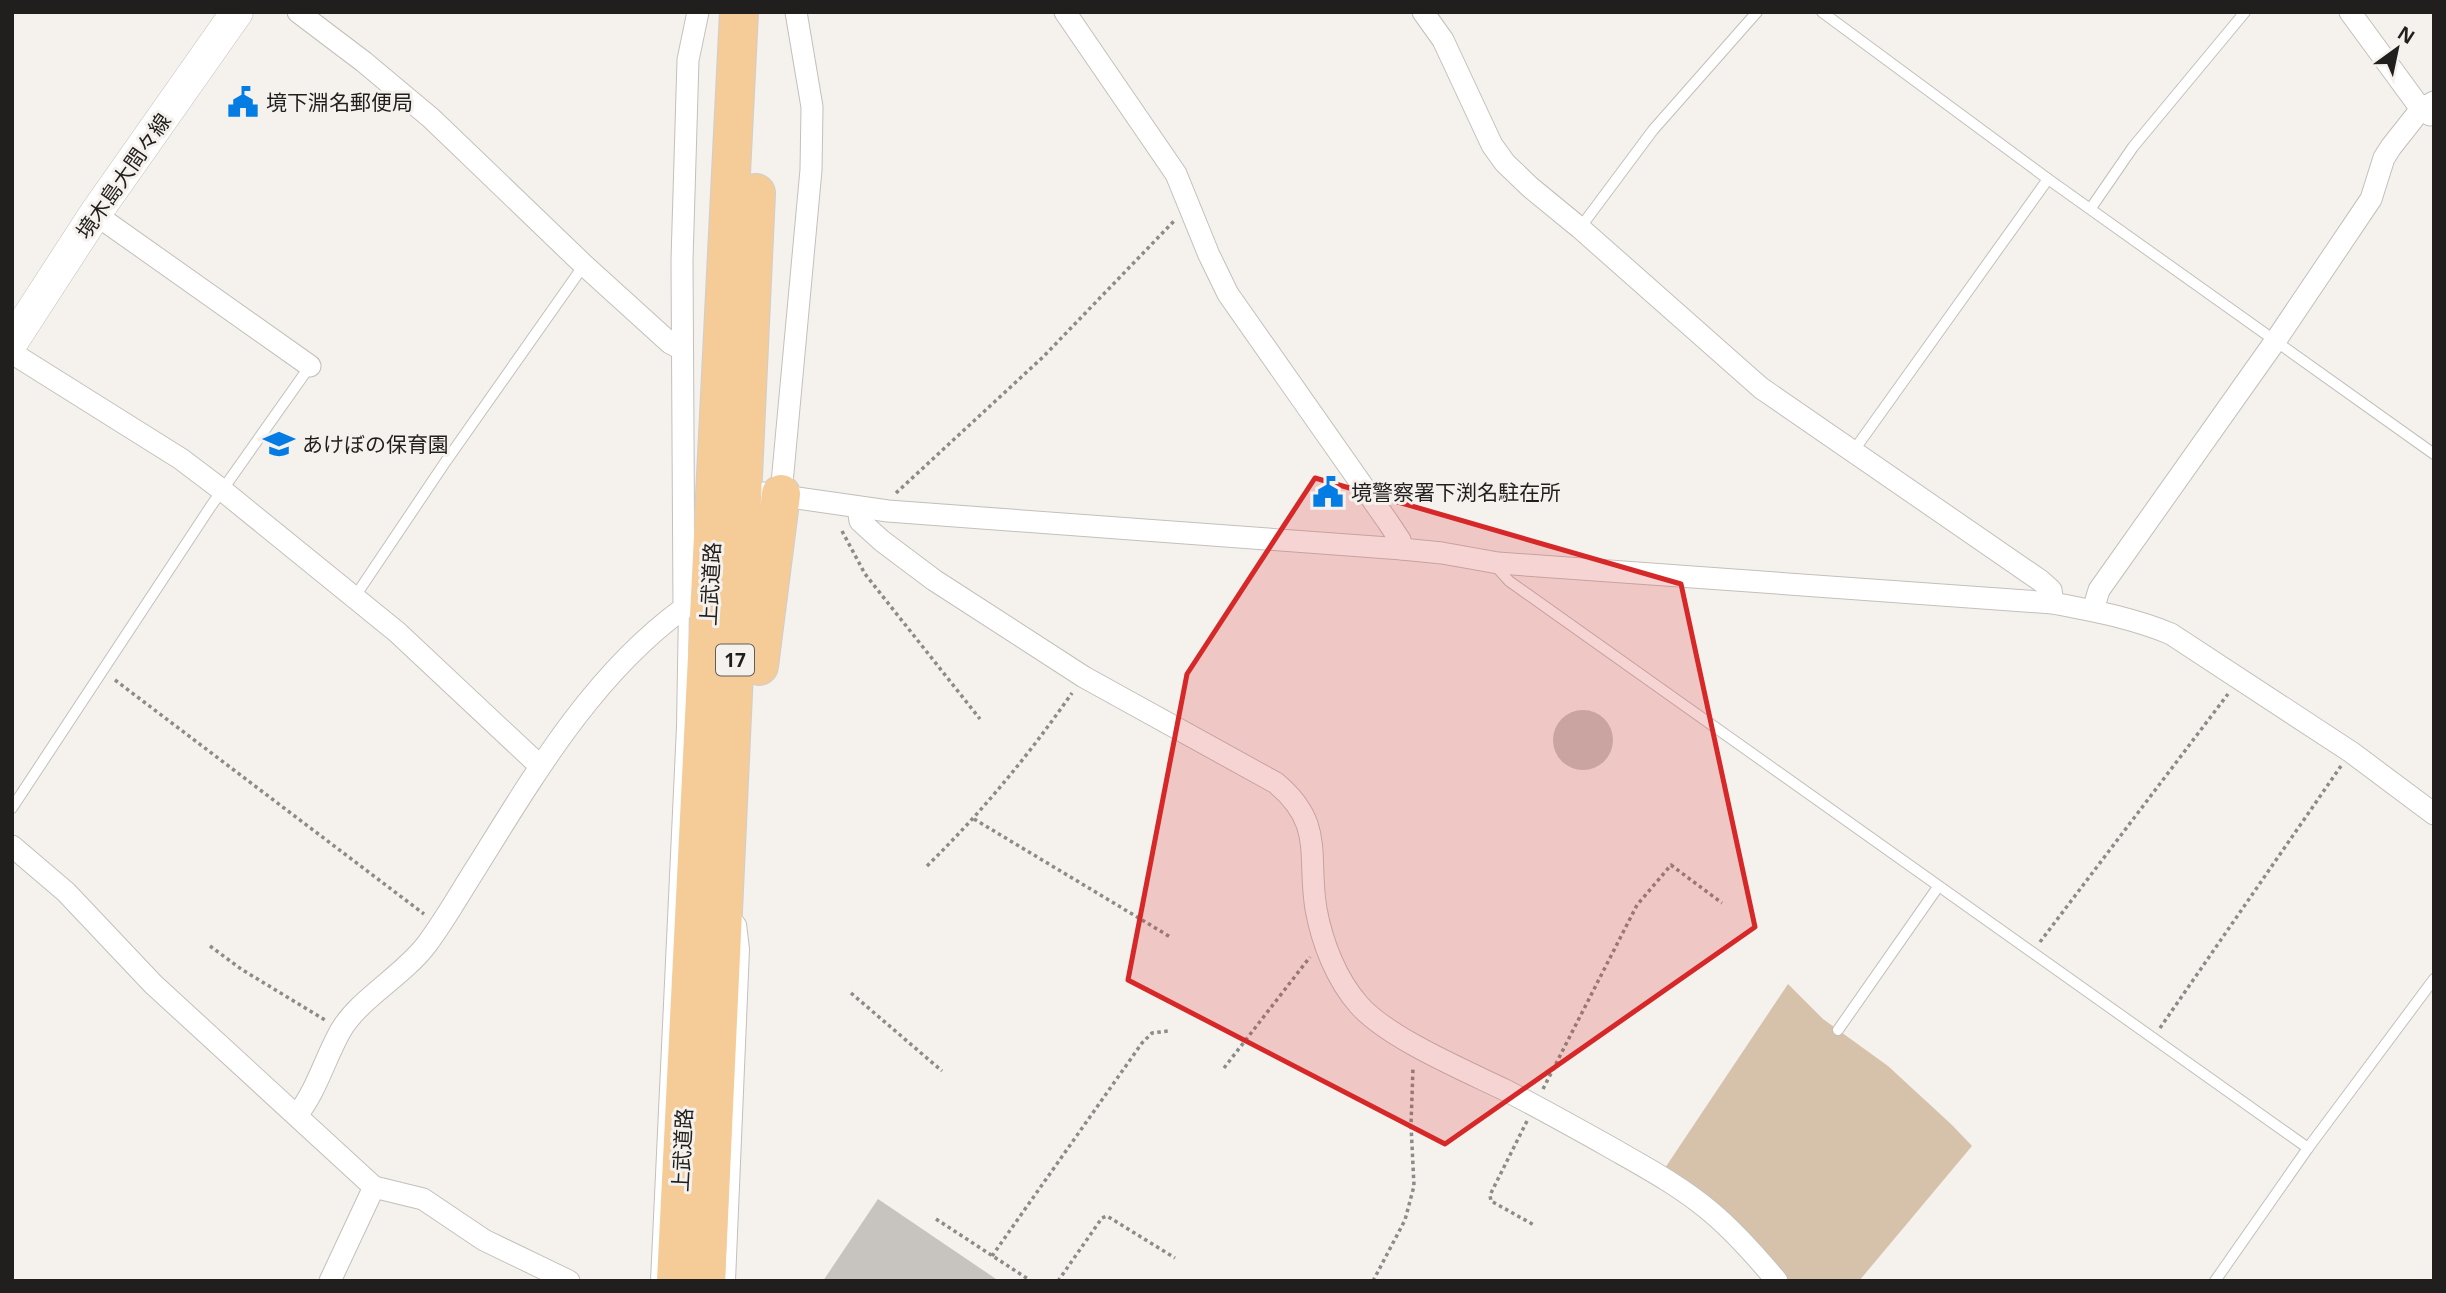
<svg xmlns="http://www.w3.org/2000/svg" width="2446" height="1293" font-family="'Open Sans','Noto Sans JP',sans-serif">
<rect width="100%" height="100%" fill="#f5f1ed"/>
<polygon fill="#d6c2aa" points="1788,984 1823,1019 1888,1066 1952,1125 1972,1146 1859,1281 1786,1281 1665,1168"/>
<g fill="#c7c3be">
<circle cx="1583" cy="740" r="30"/>
<polygon points="878,1199 999,1281 823,1281"/>
</g>
<g fill="none" stroke-linecap="round" stroke-linejoin="round">
<defs>
<g id="lane">
<polyline points="1822,12 2048,179 2434,454"/>
<polyline points="2091,208 2133,147 2245,12"/>
<polyline points="1580,228 1653,130 1757,12"/>
<polyline points="1852,453 2048,179"/>
<polyline points="1498,563 1499,570 1509,581 2308,1148"/>
<polyline points="354,598 444,464 584,265"/>
<polyline points="12,808 211,506 310,366"/>
<polyline points="1838,1030 1938,887"/>
<polyline points="656,1281 682,727 684,608"/>
<polyline points="730,1281 744,949 741,924 735,915"/>
<polyline points="2215,1281 2308,1148 2434,979"/>
</g>
<g id="street">
<polyline points="298,12 364,62 431,118 584,265 670,343 681,349"/>
<polyline points="1065,12 1176,174 1209,255 1228,294 1388,522 1400,540 1402,549"/>
<polyline points="1423,12 1443,40 1492,145 1505,163 1530,187 1580,228 1761,388 2041,581 2051,590 2053,603"/>
<polyline points="2350,12 2421,109 2430,115"/>
<polyline points="95,214 310,366"/>
<polyline points="12,353 181,459 222,490 397,632 540,766"/>
<path d="M762,493L888,511L1402,549L1442,553L1498,563L2053,603C2094,611 2133,618 2171,634L2351,752L2434,814"/>
<polyline points="781,494 811,170 812,107 796,12"/>
<path d="M858,508L860,521L882,541L934,580L1084,677L1276,783C1325,824 1307,855 1316,909C1322,942 1336,979 1359,1005C1388,1038 1464,1070 1505,1090C1540,1108 1574,1127 1608,1146C1643,1166 1679,1185 1711,1212C1735,1232 1756,1256 1777,1281"/>
<polyline points="2093,610 2099,590 2276,340 2371,199 2384,158 2391,147 2421,109 2434,102"/>
<polyline points="12,846 66,892 153,984 374,1187 423,1199 484,1240 569,1281"/>
<path d="M297,1115C317,1090 325,1058 341,1030C360,998 403,976 427,944C445,920 460,893 476,868C534,775 593,674 684,608L682,260L688,60L698,12"/>
<polyline points="330,1281 374,1187"/>
</g>
<polyline id="secondary" points="12,342 95,214 237,12"/>
<g id="highway">
<polyline points="759,666 781,494"/>
<polyline points="676,1281 739,12"/>
<polyline points="706,1281 756,193"/>
</g>
</defs>
<use href="#lane" stroke="#c3c0bb" stroke-width="12"/>
<use href="#street" stroke="#c3c0bb" stroke-width="23"/>
<use href="#secondary" stroke="#c3c0bb" stroke-width="33"/>
<use href="#highway" stroke="#cececd" stroke-width="40"/>
<g stroke="#8d8b88" stroke-width="3.5" stroke-dasharray="3.5 3.5" stroke-linecap="butt">
<polyline points="896,493 1043,357 1175,220"/>
<polyline points="842,531 865,574 980,719"/>
<polyline points="115,680 424,914"/>
<polyline points="974,819 1172,938"/>
<path d="M927,866C982,812 1028,756 1072,693"/>
<polyline points="2040,942 2228,694"/>
<polyline points="210,946 241,969 325,1020"/>
<polyline points="851,993 942,1071"/>
<polyline points="2160,1028 2341,766"/>
<polyline points="1224,1068 1310,957"/>
<polyline points="1543,1089 1637,905 1671,865 1722,903"/>
<polyline points="1527,1121 1490,1195 1491,1201 1534,1225"/>
<polyline points="936,1219 1031,1281"/>
<polyline points="992,1256 1142,1043 1152,1033 1168,1031"/>
<polyline points="1058,1281 1102,1218 1107,1216 1175,1258"/>
<polyline points="1373,1281 1405,1220 1414,1186 1411,1125 1413,1068"/>
</g>
<use href="#lane" stroke="#fff" stroke-width="10"/>
<use href="#street" stroke="#fff" stroke-width="21"/>
<use href="#secondary" stroke="#fff" stroke-width="32"/>
<use href="#highway" stroke="#f5cc98" stroke-width="38"/>
</g>
<path fill="#d62828" fill-opacity="0.2" stroke="#d62828" stroke-width="5" stroke-linejoin="round" d="M1315,478L1681,584L1755,927L1445,1144L1128,980L1187,674Z"/>
<defs>
<symbol id="civic-bare" viewBox="-9 -9 18 18"><path d="M-.6-6.5H3V-4.5H.6V-3L4-1V1h2V6H-6V1h2V-1L-.6-3ZM-1.2 2.5V6h2.4V2.5Z" fill="#057ce3" stroke="#f5f1ed" stroke-width="2.5" paint-order="stroke"/></symbol>
<symbol id="school-bare" viewBox="-9 -9 18 18"><path d="M0-5L7-2L0 1L-7-2ZM-4 1L0 2.5L4 1V4Q0 6-4 4Z" fill="#057ce3" stroke="#f5f1ed" stroke-width="2.5" paint-order="stroke"/></symbol>
</defs>
<g fill-rule="evenodd">
<use href="#civic-bare" x="221" y="80" width="44" height="44"/>
<use href="#school-bare" x="257" y="422" width="44" height="44"/>
<use href="#civic-bare" x="1306" y="470" width="44" height="44"/>
</g>
<g text-anchor="middle" dominant-baseline="central" stroke-width="6" stroke-linejoin="round" paint-order="stroke">
<rect fill="#f5f1ed" stroke="#605e5b" stroke-width="2" x="716" y="644.5" width="38" height="31" rx="5"/>
<g font-size="19" font-weight="bold" fill="#201f1d">
<text x="735" y="660">17</text>
</g>
<g font-size="21" fill="#201f1d" stroke="#f5f1ed" text-anchor="start">
<text x="266" y="102">境下淵名郵便局</text>
<text x="302" y="444">あけぼの保育園</text>
<text x="1351" y="492">境警察署下渕名駐在所</text>
</g>
<g font-size="21" fill="#201f1d" stroke="#f5f1ed">
<text transform="translate(123 176) rotate(-55)">境木島大間々線</text>
<text transform="translate(710 584) rotate(-87)">上武道路</text>
<text transform="translate(682 1150) rotate(-87)">上武道路</text>
</g>
</g>
<rect width="2446" height="1293" fill="none" stroke="#201f1d" stroke-width="28"/>
<g transform="translate(2397 49) rotate(33)" stroke="#f5f1ed" stroke-width="5" paint-order="stroke">
<path d="M0-5L12 26L0 18L-12 26Z" fill="#201f1d"/>
<text y="-10" font-size="19" font-weight="bold" text-anchor="middle" fill="#201f1d">N</text>
</g>
</svg>
